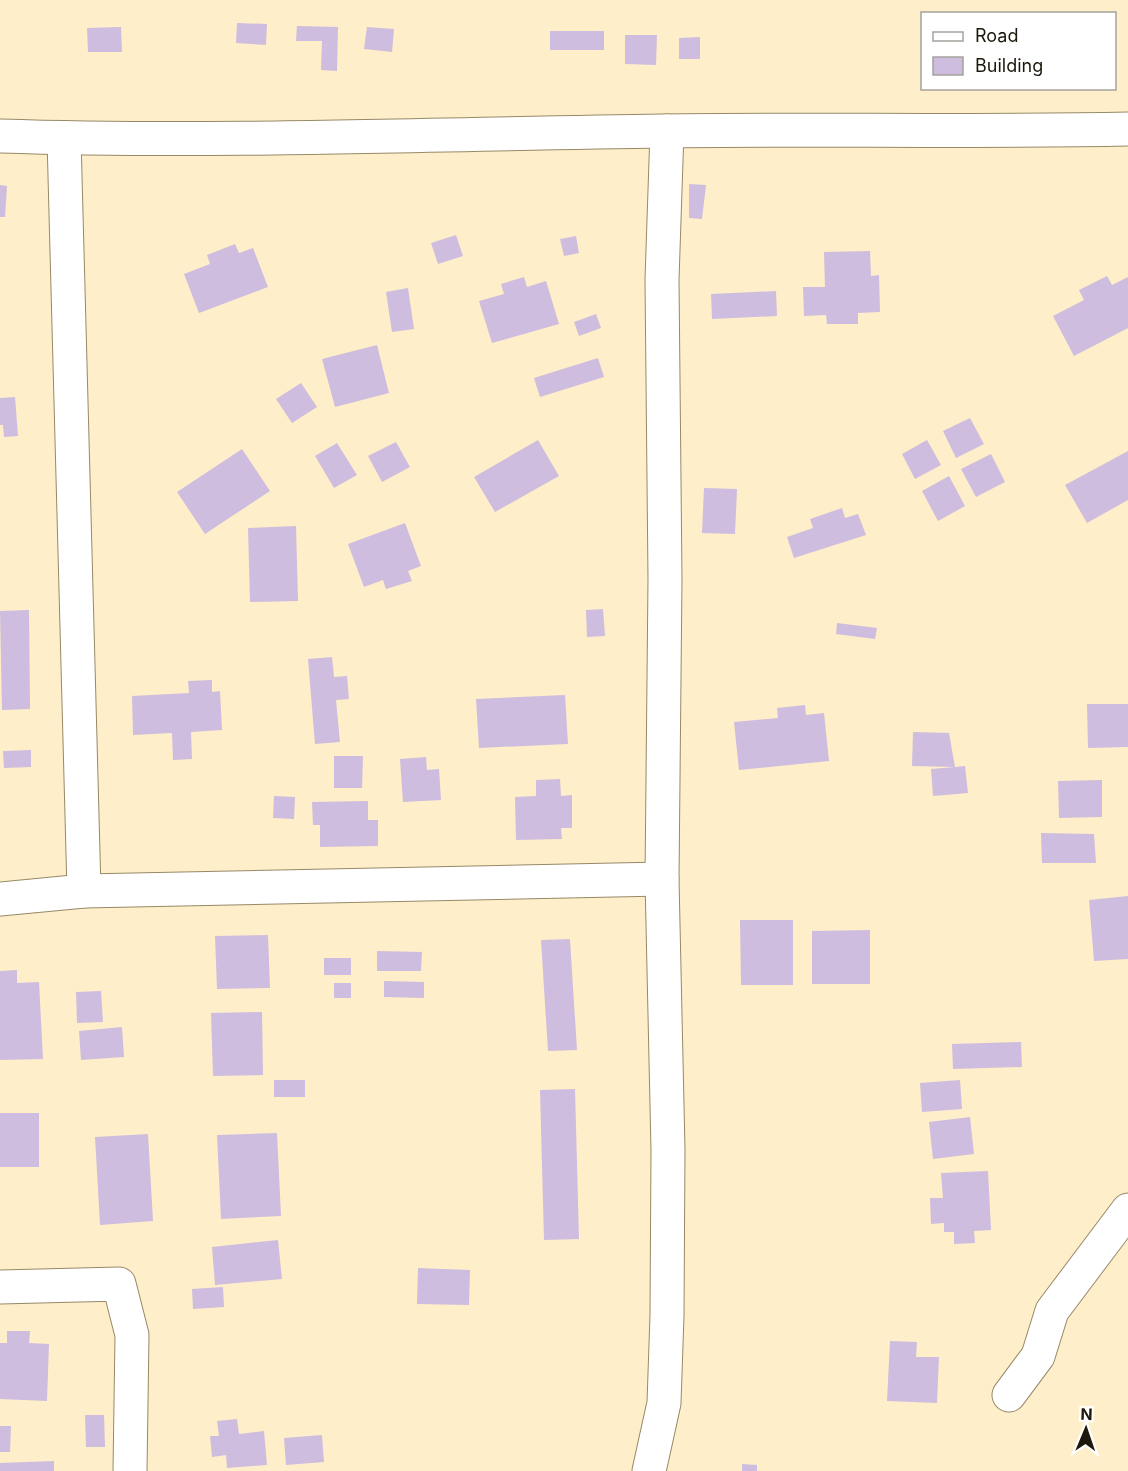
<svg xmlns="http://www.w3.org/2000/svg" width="1128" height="1471" font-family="Inter,sans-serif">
<rect width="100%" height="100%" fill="#feeeca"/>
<g fill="#cebdde">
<polygon points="237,23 267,24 266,45 236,43"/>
<polygon points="297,26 338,27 337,71 321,70 322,41 296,41"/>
<polygon points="121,27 122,52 88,52 87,28"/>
<polygon points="367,27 394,29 392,52 364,49"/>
<rect x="550" y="31" width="54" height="19"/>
<polygon points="625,35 657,35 656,65 625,64"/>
<polygon points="700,37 700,59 679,59 679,38"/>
<polygon points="689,184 706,185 702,219 689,218"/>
<polygon points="0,185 7,186 5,217 0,217"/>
<polygon points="456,235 463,256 438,264 431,243"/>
<polygon points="576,236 579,253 564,256 560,239"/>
<polygon points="235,244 239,253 253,248 268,287 199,313 184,274 210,264 207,255"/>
<polygon points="870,251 871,276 879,275 880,312 858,313 858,324 827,324 826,315 804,316 803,287 825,287 824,252"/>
<polygon points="1107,276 1112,285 1128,277 1128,328 1074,356 1053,316 1084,300 1079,290"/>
<polygon points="524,277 527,287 546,281 559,324 492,343 479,301 504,294 501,284"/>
<polygon points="408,288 414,329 392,332 386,292"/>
<polygon points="776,291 777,316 712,319 711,294"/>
<polygon points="596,314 601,328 579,336 574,322"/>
<polygon points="377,345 389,393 335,407 322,359"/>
<polygon points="598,358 604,377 540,397 534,378"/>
<polygon points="301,383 317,407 292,423 276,399"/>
<polygon points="15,397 18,436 4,437 3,425 0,425 0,398"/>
<polygon points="970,418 984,444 956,458 943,431"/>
<polygon points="538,440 559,476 495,512 474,477"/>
<polygon points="927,440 941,465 915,479 902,454"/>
<polygon points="396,442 410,467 382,482 368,456"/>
<polygon points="337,443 357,475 334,488 315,456"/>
<polygon points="242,449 270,491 205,534 177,492"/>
<polygon points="1128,451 1128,500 1087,523 1065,485"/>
<polygon points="991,454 1005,482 976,497 961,469"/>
<polygon points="949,476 965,506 938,521 922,491"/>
<polygon points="704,488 737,489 735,534 702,533"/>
<polygon points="842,508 845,518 858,514 866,535 794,558 787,537 813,528 810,519"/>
<polygon points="405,523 421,566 408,571 412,581 386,589 383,580 364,587 348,544"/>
<polygon points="296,526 298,601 250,602 248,528"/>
<polygon points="603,609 605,636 587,637 586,610"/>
<polygon points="29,610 30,709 2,710 0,611"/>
<polygon points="837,623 877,628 875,639 836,634"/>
<polygon points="332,657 334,677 347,676 349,699 336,700 340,742 315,744 308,659"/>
<polygon points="212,680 212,692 220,691 222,730 191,732 192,759 173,760 172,733 133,735 132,696 189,693 188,681"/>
<polygon points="565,695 568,744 479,748 476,699"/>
<polygon points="1087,704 1128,704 1128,747 1088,748"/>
<polygon points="805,705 806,715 824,713 829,761 739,770 734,722 778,718 777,708"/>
<polygon points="913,732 949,733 955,767 965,766 968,793 933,796 931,769 955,767 912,766"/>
<polygon points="31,750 31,767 4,768 3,751"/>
<polygon points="334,756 363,756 362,788 334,788"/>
<polygon points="426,757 427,770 439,769 441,800 403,802 400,759"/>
<polygon points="560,779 561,796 572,795 572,828 561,828 562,839 516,840 515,797 536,796 536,780"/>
<polygon points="1102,780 1102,817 1059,818 1058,781"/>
<polygon points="274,796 295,797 294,819 273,818"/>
<polygon points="368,801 368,820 378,820 378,846 320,847 320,825 313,825 312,802"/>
<polygon points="1041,833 1094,834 1096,863 1042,863"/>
<polygon points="1128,896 1128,959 1094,961 1089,900"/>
<polygon points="740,920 793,920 793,985 741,985"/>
<polygon points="870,930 870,984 812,984 812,931"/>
<polygon points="268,935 270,988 217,989 215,936"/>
<polygon points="570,939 577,1050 548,1051 541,940"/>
<polygon points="377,951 422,952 421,971 377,971"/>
<rect x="324" y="958" width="27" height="17"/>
<polygon points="17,970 17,983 39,982 43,1059 0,1060 0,971"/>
<polygon points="384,981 424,982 424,998 384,997"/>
<rect x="334" y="983" width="17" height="15"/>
<polygon points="101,991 103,1022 77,1023 76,992"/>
<polygon points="262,1012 263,1075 213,1076 211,1013"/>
<polygon points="122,1027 124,1057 81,1060 79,1031"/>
<polygon points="1021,1042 1022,1067 953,1069 952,1044"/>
<rect x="274" y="1080" width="31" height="17"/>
<polygon points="960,1080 962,1109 922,1112 920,1083"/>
<polygon points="575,1089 579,1239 544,1240 540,1090"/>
<rect x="0" y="1113" width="39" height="54"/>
<polygon points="970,1117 974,1154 933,1159 929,1122"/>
<polygon points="277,1133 281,1216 221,1219 217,1135"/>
<polygon points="148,1134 153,1221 100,1225 95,1137"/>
<polygon points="988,1171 991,1230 974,1231 975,1243 954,1244 954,1232 944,1232 944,1223 931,1224 930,1198 943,1198 941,1173"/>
<polygon points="278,1240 282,1279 215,1285 212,1247"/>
<polygon points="418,1268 470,1270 469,1305 417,1304"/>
<polygon points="223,1287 224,1307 193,1309 192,1289"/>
<polygon points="7,1331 30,1331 29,1343 49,1344 47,1401 0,1399 0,1343 7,1343"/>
<polygon points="890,1341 917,1342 916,1357 939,1357 937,1403 887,1401"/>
<polygon points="85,1415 104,1415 105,1447 86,1447"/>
<polygon points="237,1419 239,1434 264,1431 267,1465 227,1468 226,1455 212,1457 210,1436 219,1436 217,1421"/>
<polygon points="0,1426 11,1426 10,1452 0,1452"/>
<polygon points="322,1435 324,1462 286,1465 284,1438"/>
<polygon points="54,1461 54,1471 0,1471 0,1463"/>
<polygon points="742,1464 757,1465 757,1471 742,1471"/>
</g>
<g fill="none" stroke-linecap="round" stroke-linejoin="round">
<defs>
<g id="minor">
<path d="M0,136C221,143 442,134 663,131C818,129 973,132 1128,129"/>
<polyline points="64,138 84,891"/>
<polyline points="0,899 84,891 662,879"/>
<polyline points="0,1287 119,1284 132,1335 130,1471"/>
<polyline points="1009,1395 1038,1356 1052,1311 1128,1210"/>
<polyline points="649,1471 664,1403 667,1315 668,1150 662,879 665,579 662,280 667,131"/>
</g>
</defs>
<use href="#minor" stroke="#978967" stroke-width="35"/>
<use href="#minor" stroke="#fff" stroke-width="33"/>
</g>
<rect x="921" y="12" width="195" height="78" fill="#ffffff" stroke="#a5a39d" stroke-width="1.5"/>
<rect x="933" y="32" width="30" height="9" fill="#ffffff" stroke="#a5a39d" stroke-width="1.5"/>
<text x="975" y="42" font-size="18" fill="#1e180b">Road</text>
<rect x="933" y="57" width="30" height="18" fill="#cebdde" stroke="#a5a39d" stroke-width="1.5"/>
<text x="975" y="72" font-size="18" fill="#1e180b">Building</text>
<g transform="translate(1086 1429) rotate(2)" stroke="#ffffff" stroke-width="4.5" paint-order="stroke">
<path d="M0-4.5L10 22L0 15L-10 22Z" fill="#1e180b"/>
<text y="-9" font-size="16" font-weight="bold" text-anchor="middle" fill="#1e180b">N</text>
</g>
</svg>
